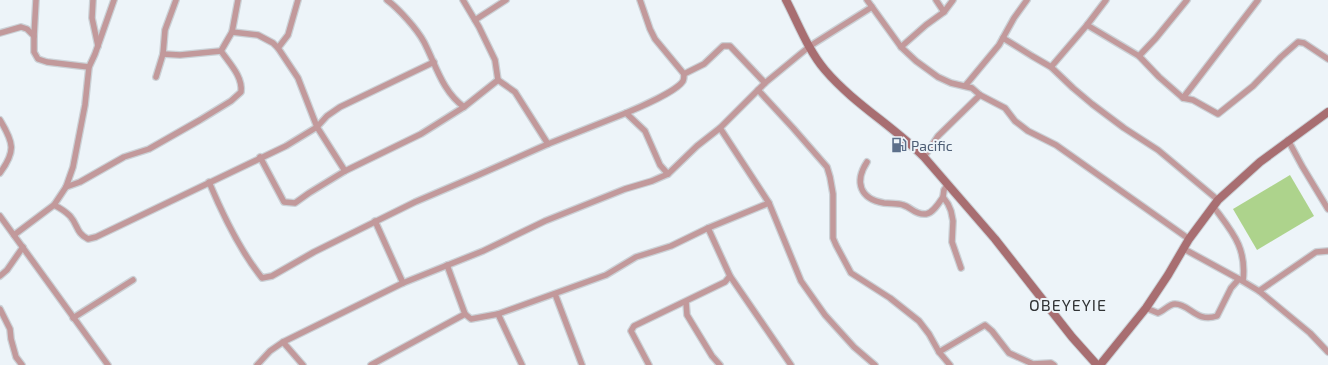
<svg xmlns="http://www.w3.org/2000/svg" width="1328" height="365" font-family="'Exo 2',sans-serif">
<rect width="100%" height="100%" fill="#edf4f9"/>
<polygon fill="#add38c" points="1290,175 1314,216 1257,250 1233,209"/>
<g fill="none" stroke-linecap="round" stroke-linejoin="round">
<defs>
<g id="street">
<polyline points="93,0 92,18 98,46"/>
<path d="M387,0C399,9 417,29 424,42C436,65 442,91 464,107"/>
<polyline points="463,0 479,27 495,60 498,80 515,92 548,144"/>
<polyline points="640,0 650,29 655,39 684,74"/>
<polyline points="867,0 901,47 916,61 938,77 951,83 972,88 980,95 1005,108 1015,121 1028,131 1056,145 1189,239"/>
<polyline points="936,0 944,12"/>
<polyline points="475,20 506,0"/>
<polyline points="1087,25 1139,56 1159,77 1183,98 1193,100 1218,114 1253,86 1281,57 1298,42 1304,43 1328,59"/>
<polyline points="232,32 258,35 273,43 278,48 298,78 317,127 345,171"/>
<polyline points="0,33 21,27 27,29 34,36 34,52 38,59 47,62 89,67"/>
<polyline points="34,36 36,0"/>
<polyline points="1003,38 1032,56 1051,67 1073,88 1092,104 1124,128 1158,150 1218,200"/>
<polyline points="901,47 926,25 944,12 953,0"/>
<polyline points="278,48 288,35 298,0"/>
<polyline points="163,54 180,55 221,51 232,32 238,0"/>
<polyline points="1139,56 1156,38 1187,0"/>
<polyline points="1051,67 1087,25 1106,0"/>
<polyline points="156,77 163,54 165,30 176,0"/>
<polyline points="965,86 999,45 1014,18 1027,0"/>
<polyline points="758,90 793,128 827,167 830,177 833,194 833,238 836,245 851,273 890,298 919,321 929,334 939,352 950,365"/>
<polyline points="1183,98 1258,0"/>
<path d="M626,113C638,108 677,91 683,81C684,79 684,77 684,74L704,64L723,46H730L765,83"/>
<path d="M0,120C14,143 16,151 0,173"/>
<polyline points="720,128 769,203 801,281 825,315 854,347 875,365"/>
<polyline points="1288,140 1302,166 1328,209"/>
<polyline points="260,157 284,202 295,203 309,193 345,171 421,134 464,107 498,80"/>
<polyline points="924,157 938,136 980,95"/>
<path d="M867,162C854,182 860,199 884,203C891,204 897,203 903,205C911,207 915,215 926,214C933,213 939,203 943,197"/>
<path d="M209,182C222,213 241,252 262,278L272,276L314,252L415,202L476,176L548,144L626,113L645,131L660,165L668,174"/>
<polyline points="948,184 944,190 943,197 948,204 951,211 953,221 952,242 961,268"/>
<path d="M66,187L80,182L124,157L149,149L200,120L231,101L241,92C243,77 230,64 221,51"/>
<path d="M54,205C60,208 65,211 70,216C78,225 76,233 88,239L96,237L286,146L317,127L327,116L340,107L434,62"/>
<path d="M1213,206C1232,232 1247,247 1243,281"/>
<polyline points="0,216 108,365"/>
<polyline points="375,221 403,283"/>
<polyline points="708,228 730,276 791,365"/>
<polyline points="14,235 54,205 66,187 73,167 85,105 89,67 95,54 114,0"/>
<polyline points="1184,249 1239,279 1259,291 1310,333 1328,352"/>
<polyline points="0,276 7,270 23,247"/>
<polyline points="1259,291 1316,252 1328,251"/>
<polyline points="555,294 582,365"/>
<polyline points="686,302 687,315 712,356 720,365"/>
<path d="M1146,308L1158,313C1164,311 1169,304 1175,304C1190,304 1196,323 1217,316L1231,288L1239,279"/>
<polyline points="0,309 10,329 11,339 16,357 22,365"/>
<polyline points="465,314 471,319 498,314 606,275 636,257 671,246 708,228 769,203"/>
<polyline points="498,314 522,365"/>
<polyline points="73,318 133,280"/>
<polyline points="283,342 303,365"/>
<polyline points="939,352 985,325 992,331 1009,353 1033,364 1051,363 1054,365"/>
<polyline points="257,365 270,351 283,342 403,283 483,251 545,221 625,189 652,181 668,174 697,146 720,128 765,83 810,46 872,7"/>
<polyline points="371,365 465,314 447,265"/>
<polyline points="649,365 631,331 634,326 725,282 730,276"/>
</g>
<g id="secondary">
<path d="M786,0C798,23 808,50 825,70C853,103 893,126 924,157L995,239L1072,337L1097,365"/>
<polyline points="1100,365 1146,308 1168,275 1189,239 1218,200 1260,162 1328,112"/>
</g>
</defs>
<use href="#street" stroke="#cbd1d6" stroke-width="8"/>
<use href="#secondary" stroke="#cbd1d6" stroke-width="10"/>
<use href="#street" stroke="#c2999b" stroke-width="5.5"/>
<use href="#secondary" stroke="#a86e71" stroke-width="8"/>
</g>
<defs>
<symbol id="fuel-bare" viewBox="-9 -9 18 18"><path d="M-5.5-6h7V0h2V4h1.3V-2.5L3-4.5l.8-.8L6-3V5H2.5V1h-1V6h-7ZM-4.2-4.7v3.2H.2V-4.7Z" fill="#5c6f8a" stroke="#edf4f9" stroke-width="2.5" paint-order="stroke"/></symbol>
</defs>
<g fill-rule="evenodd">
<use href="#fuel-bare" x="888" y="134" width="22" height="22"/>
</g>
<g text-anchor="middle" dominant-baseline="central" stroke-width="4" stroke-linejoin="round" paint-order="stroke">
<g font-size="14" fill="#4e5e75" stroke="#edf4f9" text-anchor="start">
<text x="911" y="145">Pacific</text>
</g>
<g font-size="16" letter-spacing="1" fill="#313335" stroke="#edf4f9">
<text x="1068" y="304">OBEYEYIE</text>
</g>
</g>
</svg>
